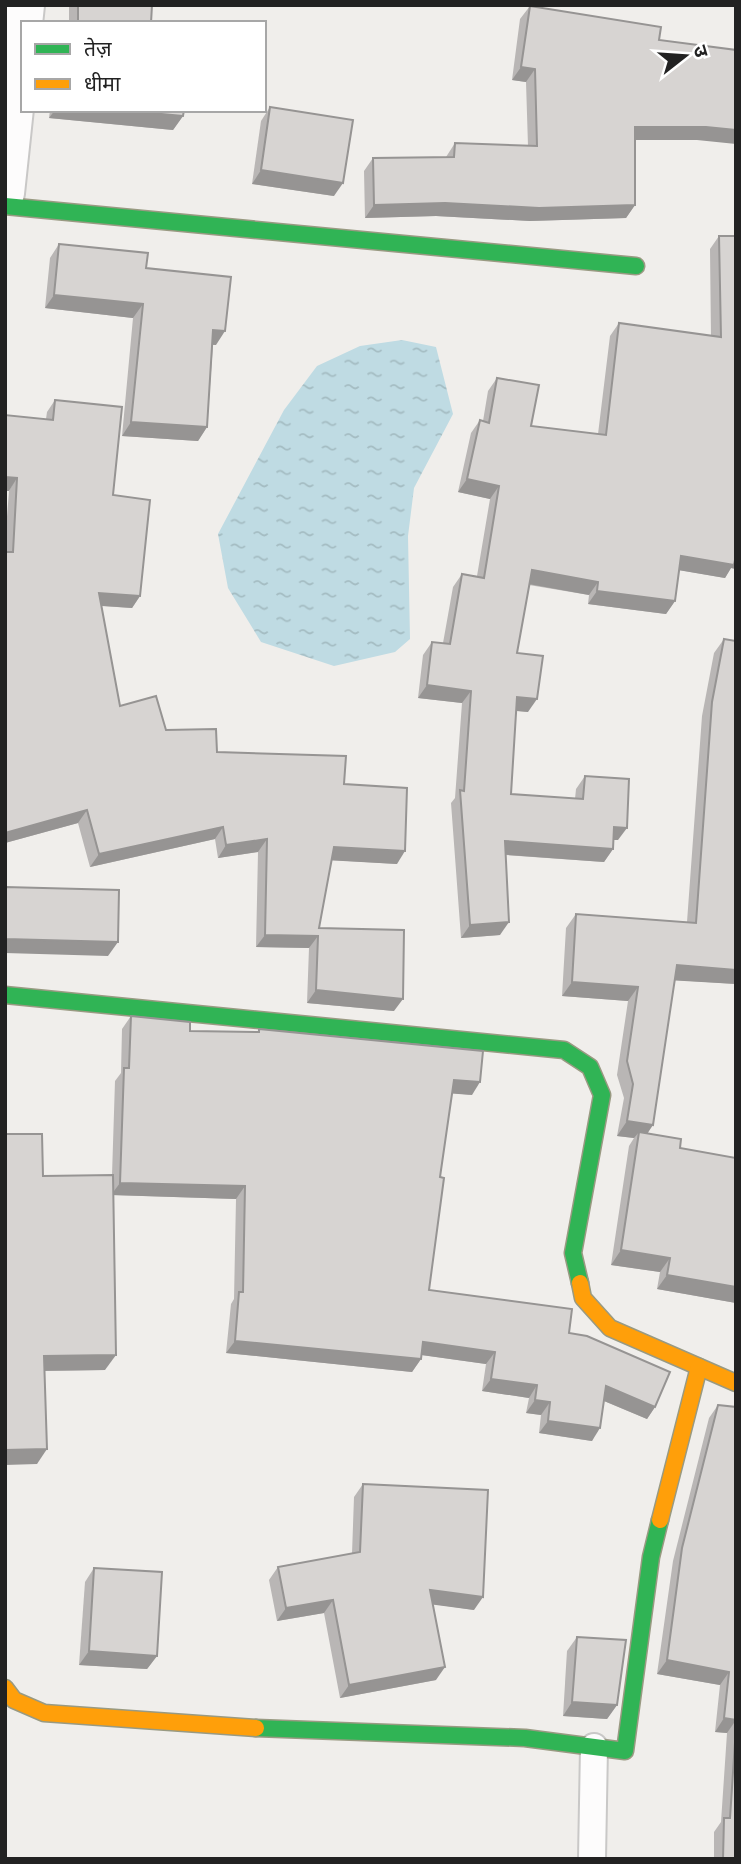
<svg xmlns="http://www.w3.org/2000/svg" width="741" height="1864" font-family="Arial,'Noto Sans Devanagari',sans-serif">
<defs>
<pattern id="water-ripples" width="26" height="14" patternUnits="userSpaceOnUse" patternTransform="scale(1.75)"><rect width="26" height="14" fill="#bfdbe3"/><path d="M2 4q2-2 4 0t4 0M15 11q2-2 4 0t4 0" fill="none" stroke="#a4bcc2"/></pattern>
</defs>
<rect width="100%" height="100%" fill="#f0eeeb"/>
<polygon fill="url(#water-ripples)" points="402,340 436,347 453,414 414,488 408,536 410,639 395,652 334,666 261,642 228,588 218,534 284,410 317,366 360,346"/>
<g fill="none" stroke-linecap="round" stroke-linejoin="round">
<defs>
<polyline id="lane" points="592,1859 594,1747"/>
<polyline id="street" points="5,193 25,5"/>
<g id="fast">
<polyline points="5,206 636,266"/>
<polyline points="5,995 564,1050 590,1067 602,1095 573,1253 580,1283"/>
<polyline points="256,1728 525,1738 625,1751 651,1557 660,1520"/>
</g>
<g id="slow">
<polyline points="580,1283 583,1298 610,1328 736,1383"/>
<polyline points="660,1520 699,1367"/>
<polyline points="5,1688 14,1700 44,1713 256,1728"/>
</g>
</defs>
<use href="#lane" stroke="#c9c8c7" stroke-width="30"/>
<use href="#street" stroke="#c9c8c7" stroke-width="42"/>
<use href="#fast" stroke="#999a82" stroke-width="19"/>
<use href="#slow" stroke="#999a82" stroke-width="19"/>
<use href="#lane" stroke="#fdfcfc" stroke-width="26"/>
<use href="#street" stroke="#fdfcfc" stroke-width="38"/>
<use href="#fast" stroke="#30b455" stroke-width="16"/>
<use href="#slow" stroke="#ff9f0a" stroke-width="16"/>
</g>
<g fill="#b9b6b5">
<polygon points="69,5 152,5 151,23 69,23"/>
<polygon points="530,6 659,40 697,140 635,140 635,205 626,218 530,221 436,216 365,218 364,171 373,158 446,157 455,143 528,146 526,82 512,80 520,19"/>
<polygon points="270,107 334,196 252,184 261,121"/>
<polygon points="50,110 184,110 183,116 173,130 49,118"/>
<polygon points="719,236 736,236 736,569 731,568 725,578 679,570 675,601 666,614 588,604 589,595 529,585 517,653 528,712 516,711 511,794 575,799 576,789 585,776 618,840 613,840 613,849 604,862 506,855 500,935 461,938 451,803 455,798 462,703 418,698 423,655 432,642 443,643 453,587 462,574 477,576 490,499 458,492 471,433 480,420 483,421 488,391 497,378 531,426 598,434 610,336 619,323 711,336 710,249"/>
<polygon points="59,244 146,268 216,345 213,345 207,427 198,441 122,436 133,318 45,308 50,258"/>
<polygon points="55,400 113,495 140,596 132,608 101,606 120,706 166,730 217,752 344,784 397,864 331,860 319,928 394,1011 307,1003 309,948 256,947 258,852 218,858 215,839 90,867 78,823 5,843 5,542 9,491 46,419 47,412"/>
<polygon points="724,639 736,984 675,980 648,1133 680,1148 736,1303 657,1289 660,1272 611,1265 629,1146 634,1138 617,1136 624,1098 617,1075 628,1001 562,996 566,928 576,914 687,922 702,716 714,653"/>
<polygon points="131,1016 190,1031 257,1032 259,1029 472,1095 452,1093 440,1177 429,1290 569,1333 655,1407 647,1419 604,1401 592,1441 539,1433 541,1415 526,1413 529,1398 482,1391 486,1364 422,1355 421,1359 412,1372 226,1353 231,1304 234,1299 236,1199 113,1195 105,1370 45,1371 37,1464 43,1176 112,1175 115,1081 121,1073 122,1029"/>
<polygon points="718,1405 736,1407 736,1859 714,1859 714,1832 721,1822 727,1733 715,1732 720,1685 657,1674 673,1561 709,1418"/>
<polygon points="363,1484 474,1610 433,1604 436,1680 340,1698 324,1613 277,1621 269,1580 278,1567 352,1554 354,1497"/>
<polygon points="94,1568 157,1656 147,1669 79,1665 85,1582"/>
<polygon points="577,1637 617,1705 607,1719 563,1716 567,1651"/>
</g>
<g fill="#969493">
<polygon points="521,67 535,69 526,82 512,80"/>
<polygon points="55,110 119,110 183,116 173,130 49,118"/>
<polygon points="635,127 706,127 736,130 736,144 697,140 626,140"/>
<polygon points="261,170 343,183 334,196 252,184"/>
<polygon points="445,203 635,205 626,218 530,221 436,216 365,218 374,205"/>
<polygon points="54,295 143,304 133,318 45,308"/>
<polygon points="213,330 225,331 216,345 204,344"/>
<polygon points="131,422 207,427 198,441 122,436"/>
<polygon points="5,477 17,478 9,491 5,491"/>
<polygon points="467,479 499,486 490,499 458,492"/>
<polygon points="736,555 736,569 731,568 725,578 672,569 681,556"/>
<polygon points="532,570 598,582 589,595 523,583"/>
<polygon points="597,591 675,601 666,614 588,604"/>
<polygon points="99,593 140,596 132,608 90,605"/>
<polygon points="427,685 471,691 462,703 418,698"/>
<polygon points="517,697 537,699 528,712 508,710"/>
<polygon points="87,810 78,823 5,843 5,833"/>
<polygon points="223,827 215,839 90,867 99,854"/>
<polygon points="614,827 627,828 618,840 605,840"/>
<polygon points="267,839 258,852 218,858 226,845"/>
<polygon points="505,841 613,849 604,862 496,854"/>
<polygon points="334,847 405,851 397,864 325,860"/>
<polygon points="509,922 500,935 461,938 470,925"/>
<polygon points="265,935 318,936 309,948 256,947"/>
<polygon points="5,939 118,942 108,956 5,953"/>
<polygon points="677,965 736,970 736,984 667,980"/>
<polygon points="572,982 638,987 628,1001 562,996"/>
<polygon points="316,990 403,999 394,1011 307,1003"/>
<polygon points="454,1080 480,1082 472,1095 445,1093"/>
<polygon points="627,1121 653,1125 643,1140 639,1132 634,1138 617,1136"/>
<polygon points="120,1183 245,1186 236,1199 111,1195"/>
<polygon points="621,1250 670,1258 660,1272 611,1265"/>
<polygon points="667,1275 736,1287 736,1303 657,1289"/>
<polygon points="235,1341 421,1359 412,1372 226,1353"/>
<polygon points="423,1342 495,1352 486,1364 414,1354"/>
<polygon points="116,1355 105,1370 34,1371 44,1356"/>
<polygon points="491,1379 537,1385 529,1398 482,1391"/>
<polygon points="606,1386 655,1407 647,1419 597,1398"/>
<polygon points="535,1400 550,1402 541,1415 526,1413"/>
<polygon points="548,1421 600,1428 592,1441 539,1433"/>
<polygon points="47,1449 37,1464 5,1465 5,1450"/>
<polygon points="430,1590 483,1597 474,1610 421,1603"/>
<polygon points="333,1600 324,1613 277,1621 286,1608"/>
<polygon points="89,1651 157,1656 147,1669 79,1665"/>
<polygon points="667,1660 729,1672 720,1685 657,1674"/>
<polygon points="445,1667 436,1680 340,1698 349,1685"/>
<polygon points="572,1702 617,1705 607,1719 563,1716"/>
<polygon points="724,1718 736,1720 727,1733 715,1732"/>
</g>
<g fill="#d7d4d2" stroke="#969493" stroke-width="2">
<polygon points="78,5 152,5 151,23 78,23"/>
<polygon points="530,6 661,27 659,40 736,50 736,130 706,127 635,127 635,205 539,208 445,203 374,205 373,158 454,157 455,143 537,146 535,69 521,67"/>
<polygon points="270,107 353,120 343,183 261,170"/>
<polygon points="119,110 184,110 183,116"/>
<polygon points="719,236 736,236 736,555 734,565 681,556 675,601 597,591 598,582 532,570 517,653 543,656 537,699 517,697 511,794 583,799 585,776 629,779 627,828 614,827 613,849 505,841 509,922 470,925 460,790 464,791 471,691 427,685 432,642 450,644 462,574 484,578 499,486 467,479 480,420 489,423 497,378 539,385 531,426 606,435 619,323 721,337"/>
<polygon points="59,244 148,253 146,268 231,277 225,331 213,330 207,427 131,422 143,304 54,295"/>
<polygon points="55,400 122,407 113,495 150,500 140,596 99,593 120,706 156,696 166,730 216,729 217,752 346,756 344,784 407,788 405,851 334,847 319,928 404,930 403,999 316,990 318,936 265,935 267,839 226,845 223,827 99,854 87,810 5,833 5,552 13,552 17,478 5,477 5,415 53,420"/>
<polygon points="724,639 736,641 736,970 677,965 653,1125 627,1121 633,1084 627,1061 638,987 572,982 576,914 696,923 712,702"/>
<polygon points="5,887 119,890 118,942 5,939"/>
<polygon points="131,1016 190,1022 190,1031 259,1032 259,1029 483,1051 480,1082 454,1080 440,1177 444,1178 429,1290 572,1309 569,1333 587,1336 670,1372 655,1407 606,1386 600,1428 548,1421 550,1402 535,1400 537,1385 491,1379 495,1352 423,1342 421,1359 235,1341 239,1292 243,1292 245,1186 120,1183 124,1068 129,1068"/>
<polygon points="639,1132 681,1139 680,1148 736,1158 736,1287 667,1275 670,1258 621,1250"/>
<polygon points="5,1134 42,1134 43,1176 113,1175 116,1355 44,1356 47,1449 5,1450"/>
<polygon points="718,1405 736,1407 736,1720 724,1718 729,1672 667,1660 682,1548"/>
<polygon points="363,1484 488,1490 483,1597 430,1590 445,1667 349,1685 333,1600 286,1608 278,1567 360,1552"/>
<polygon points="94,1568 162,1572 157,1656 89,1651"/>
<polygon points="577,1637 626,1640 617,1705 572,1702"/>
<polygon points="736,1727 736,1859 723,1859 724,1818 730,1818"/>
</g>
<rect width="741" height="1864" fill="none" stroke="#222222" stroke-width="14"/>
<rect x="21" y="21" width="245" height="91" fill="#ffffff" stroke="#a7a7a7" stroke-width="2"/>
<rect x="35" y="44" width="35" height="10" fill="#30b455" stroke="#a7a7a7" stroke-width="2"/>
<text x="84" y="56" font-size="21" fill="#222222">तेज़</text>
<rect x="35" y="79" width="35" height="10" fill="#ff9f0a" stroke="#a7a7a7" stroke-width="2"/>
<text x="84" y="91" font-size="21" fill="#222222">धीमा</text>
<g transform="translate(685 56) rotate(73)" stroke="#ffffff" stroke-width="5" paint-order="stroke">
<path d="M0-5L12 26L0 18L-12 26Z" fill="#222222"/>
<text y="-10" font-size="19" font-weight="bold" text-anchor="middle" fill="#222222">उ</text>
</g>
</svg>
